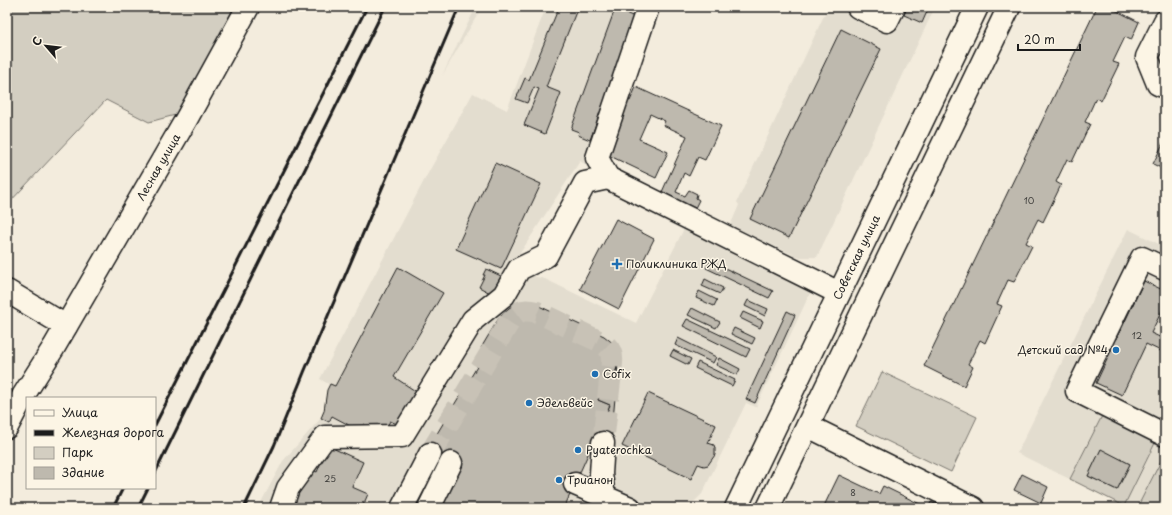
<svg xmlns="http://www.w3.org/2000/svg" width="1172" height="515" viewBox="0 0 1172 515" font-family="'Playpen Sans',sans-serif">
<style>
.built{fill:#e3ddcf}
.green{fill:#d3cec1;stroke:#78756e;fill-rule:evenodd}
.building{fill:#beb9ae;stroke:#1c1c1c}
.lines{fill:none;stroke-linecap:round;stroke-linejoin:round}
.minor-tunnel{stroke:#c8c2b6;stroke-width:22;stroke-dasharray:22 11;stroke-linecap:butt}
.minor-casing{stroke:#1c1c1c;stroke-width:25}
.major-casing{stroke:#1c1c1c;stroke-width:25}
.minor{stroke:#fcf5e5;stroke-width:22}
.major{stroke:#fcf5e5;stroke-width:22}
.rail{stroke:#1c1c1c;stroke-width:3}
.poi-dot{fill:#1f6fb2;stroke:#fcf5e5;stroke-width:1.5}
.labels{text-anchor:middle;stroke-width:3;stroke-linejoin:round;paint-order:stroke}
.number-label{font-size:9px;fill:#444340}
.street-label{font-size:11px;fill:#1c1c1c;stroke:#fcf5e5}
.poi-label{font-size:11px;fill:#1c1c1c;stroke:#fcf5e5;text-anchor:start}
</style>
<rect width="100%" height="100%" fill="#f3ecdd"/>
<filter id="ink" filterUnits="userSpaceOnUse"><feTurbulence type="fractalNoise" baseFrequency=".025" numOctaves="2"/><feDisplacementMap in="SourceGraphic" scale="8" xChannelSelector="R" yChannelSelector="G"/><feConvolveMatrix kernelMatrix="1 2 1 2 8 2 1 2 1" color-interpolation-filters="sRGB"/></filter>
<g filter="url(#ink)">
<g class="built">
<path d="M476,7H482L442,76Z"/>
<path d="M546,7H658L657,21L632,84L636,87L612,134L617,136L608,155L594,170L580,161L513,264L525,274L545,279L636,323L687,223L813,287L756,407L746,403L702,494L688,508H258L283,461L321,418L324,411L327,390L330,385L320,379L427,175L473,93L507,110Z"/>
<path d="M828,7H935L817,257H798L730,226L739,205L737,202Z"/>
<path d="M1128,229L1165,247V508H1128L1017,453Z"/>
</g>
<g class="green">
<path d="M7,7H234L179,114L149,122L106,100L7,205Z"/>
<path d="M882,372L977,417L951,472L856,426Z"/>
<path d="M1103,414L1156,441L1124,506L1070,479ZM1101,450L1130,464L1117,490L1088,476Z"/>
<path d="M1165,453V506L1164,508H1137Z"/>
</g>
<g class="building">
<path d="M559,7H578L546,87L561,93L545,134L524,125L539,89L534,87L527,103L516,99L525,78L529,80Z"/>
<path d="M907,7H929L922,23L904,15Z"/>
<path d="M1097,7H1109L1139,22L1131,40L1125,37L1113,62L1119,64L1101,101L1096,98L1085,122L1090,124L1072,162L1067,159L1056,182L1061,185L1043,222L1038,219L1026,243L1032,246L1014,282L1008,280L997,304L1002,306L985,343L980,340L968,364L973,367L964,386L924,366Z"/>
<path d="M615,9L635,17L590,140L578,135L579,132L571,129Z"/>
<path d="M841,29L881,49L789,238L750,219Z"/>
<path d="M636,87L721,126L705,160L698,157L689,176L684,173L676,192L685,196L689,190L697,194L696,198L699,200L695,208L662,192L687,136L663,125L665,121L650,114L639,139L668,152L656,178L608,155L617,136L612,134L628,100L630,101Z"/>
<path d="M1165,139V170L1153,164Z"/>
<path d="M495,163L541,184L501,269L456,249Z"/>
<path d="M616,219L654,239L619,309L580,289Z"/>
<path d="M710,261L773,291L769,298L706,268Z"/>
<path d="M398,267L443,293L394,377L423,396L406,428L390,421L384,432L364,424L362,432L332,416L329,422L321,418L324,411L327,390L330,384L335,386Z"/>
<path d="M486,269L501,276L492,294L479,287L485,275H483Z"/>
<path d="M705,279L723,288L720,294L702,286Z"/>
<path d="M1144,281L1165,291V304L1151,333L1164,339L1165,338V353L1146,344L1122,395L1096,383Z"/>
<path d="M699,291L717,300L714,306L696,298Z"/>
<path d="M748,300L768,309L765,316L745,306Z"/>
<path d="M523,303H531L539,306L604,336L614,344L619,357L616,371L612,379L607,381L598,400L610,405L564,508H435L455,465L426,452L487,350L481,348L497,321L503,313L509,308L515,304Z"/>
<path d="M692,308L720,322L716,328L688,315Z"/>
<path d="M787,311L795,315L755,403L746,399Z"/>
<path d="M743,312L763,321L760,328L740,318Z"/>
<path d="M687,319L750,349L746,357L683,326Z"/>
<path d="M734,328L755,338L752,344L731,334Z"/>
<path d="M678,338L716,357L713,363L675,345Z"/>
<path d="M673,350L691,359L688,365L670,356Z"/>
<path d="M719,358L740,369L737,375L716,365Z"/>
<path d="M698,362L735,380L732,386L695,368Z"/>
<path d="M618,364L611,443L594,442L610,405L598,400L607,381L612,379L616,371Z"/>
<path d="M648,393L716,425L708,443L714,445L715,448V455L710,462L708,465L704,466L698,464L691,479L622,446Z"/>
<path d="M328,446L363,462L352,487L368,494L362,508H300L301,507L293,503L309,468L317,472Z"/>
<path d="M1101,449L1130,464L1117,490L1088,476Z"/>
<path d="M1022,474L1048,487L1041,503L1014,490Z"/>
<path d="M839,475L879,494L883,486L928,508H823Z"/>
<path d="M931,502L941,507L940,508H928Z"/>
</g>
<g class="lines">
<path class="minor-tunnel" d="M430,454L509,322C518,310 523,309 537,312L601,342C609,347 613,352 612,363L603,443"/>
<defs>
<g id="minor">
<path d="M858,7L887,21L894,7"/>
<path d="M1165,21L1147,57L1158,84L1165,87"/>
<path d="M608,178L597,158L648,7"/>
<path d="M1165,269L1142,258L1077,391L1165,435"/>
<path d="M7,291L66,326"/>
<path d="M808,426L973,508"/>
<path id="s1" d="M7,427L23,396L54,347L187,118L248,7"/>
<path d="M603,443L601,474L604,497"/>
<path d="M575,484L630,508"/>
<path d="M281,508L288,488L325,437L402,436L473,320L504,295L519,269L546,256L585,183L608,178L839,293"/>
<path d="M402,508L430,454"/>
<path d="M429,508L451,463"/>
</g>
<g id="major">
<path id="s2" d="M736,508L977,7"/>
<path d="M768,508L1009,7"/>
</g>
</defs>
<use href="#minor" class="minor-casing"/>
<use href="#major" class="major-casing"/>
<use href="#minor" class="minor"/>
<use href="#major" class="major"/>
<g class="rail">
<path d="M155,425L367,7"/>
<path d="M155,473L385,7"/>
<path d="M113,508L123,488"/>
<path d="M138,508L148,488"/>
<path d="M244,508L274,446L305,370L459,7"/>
</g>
</g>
</g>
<g class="poi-dot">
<path d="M615 258h4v4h4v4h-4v4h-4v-4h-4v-4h4z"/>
<circle cx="1116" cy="350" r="4"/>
<circle cx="595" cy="374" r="4"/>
<circle cx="529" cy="403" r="4"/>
<circle cx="578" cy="450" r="4"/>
<circle cx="559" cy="480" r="4"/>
</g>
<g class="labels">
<g class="number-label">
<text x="1029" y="204">10</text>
<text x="1137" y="339">12</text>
<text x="330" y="482">25</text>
<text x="853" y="496">8</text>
</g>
<g class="street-label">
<text dy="4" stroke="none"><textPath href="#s1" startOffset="301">Лесная улица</textPath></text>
<text dy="4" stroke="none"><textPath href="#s2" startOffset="278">Советская улица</textPath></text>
</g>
<g class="poi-label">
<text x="626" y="268">Поликлиника РЖД</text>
<text x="1108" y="354" text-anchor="end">Детский сад №4</text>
<text x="603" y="378">Cofix</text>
<text x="537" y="407">Эдельвейс</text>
<text x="586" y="454">Pyaterochka</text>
<text x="567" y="484">Трианон</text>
</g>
</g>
<rect width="1172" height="515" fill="none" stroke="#fcf5e5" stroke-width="24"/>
<rect x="12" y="12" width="1148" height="491" fill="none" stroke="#1c1c1c" stroke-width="1.5" filter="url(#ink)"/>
<rect x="26" y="397" width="130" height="92" fill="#fcf5e5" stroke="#a29e95"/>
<rect x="34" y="410" width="20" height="6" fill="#fcf5e5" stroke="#a29e95"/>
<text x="62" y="417" font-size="12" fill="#1c1c1c">Улица</text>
<rect x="34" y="430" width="20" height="6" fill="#1c1c1c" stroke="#a29e95"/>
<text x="62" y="437" font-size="12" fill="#1c1c1c">Железная дорога</text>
<rect x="34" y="447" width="20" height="12" fill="#d3cec1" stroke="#a29e95"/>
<text x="62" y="457" font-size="12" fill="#1c1c1c">Парк</text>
<rect x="34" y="467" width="20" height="12" fill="#beb9ae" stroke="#a29e95"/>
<text x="62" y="477" font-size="12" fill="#1c1c1c">Здание</text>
<g transform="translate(46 46) rotate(298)" stroke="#fcf5e5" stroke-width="3" paint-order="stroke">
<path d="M0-3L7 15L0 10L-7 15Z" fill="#1c1c1c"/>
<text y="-6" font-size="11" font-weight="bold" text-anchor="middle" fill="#1c1c1c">С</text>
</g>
<path d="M1018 44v6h62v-6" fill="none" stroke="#1c1c1c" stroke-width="2"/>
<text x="1024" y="44" font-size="12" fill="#1c1c1c" stroke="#fcf5e5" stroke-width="3" paint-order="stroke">20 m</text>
</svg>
